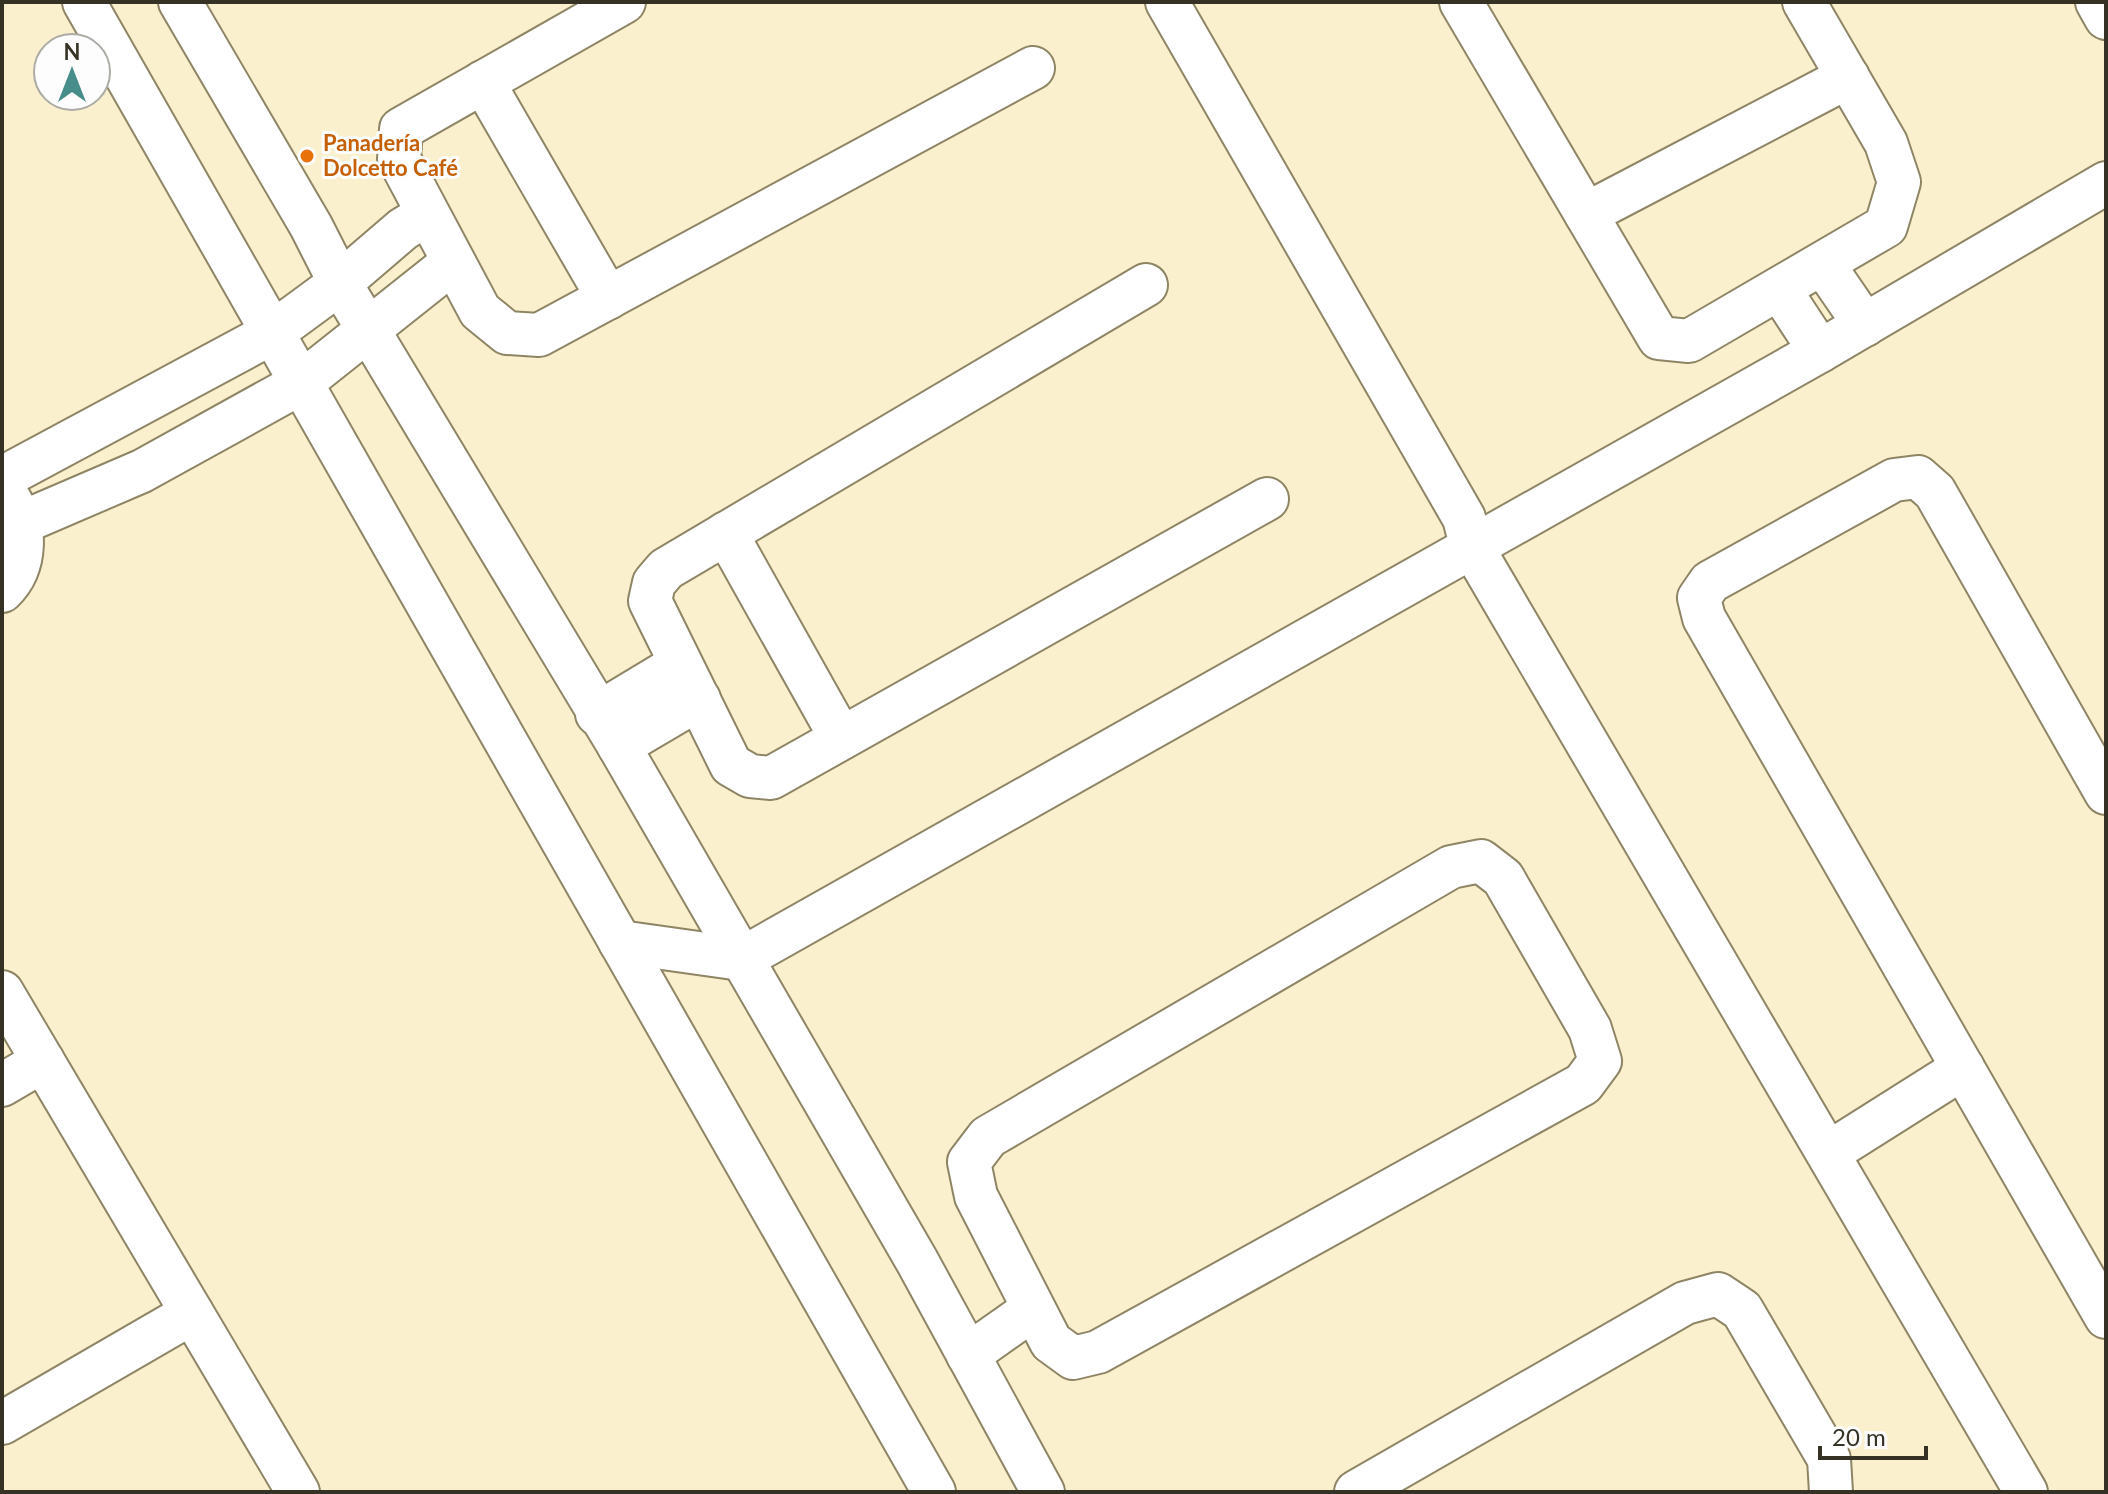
<svg xmlns="http://www.w3.org/2000/svg" width="2108" height="1494" viewBox="0 0 2108 1494" font-family="Lato,sans-serif">
<style>
.lines{fill:none;stroke-linecap:round;stroke-linejoin:round}
.minor-casing{stroke:#8e8565;stroke-width:46}
.minor{stroke:#fff;stroke-width:42}
.food-dot{fill:#e8710a;stroke:#fdfdfd;stroke-width:3}
.labels{text-anchor:middle;stroke-width:6;stroke-linejoin:round;paint-order:stroke}
.food-label{font-size:22px;font-weight:bold;fill:#c56008;stroke:#fdfdfd;text-anchor:start}
</style>
<rect width="100%" height="100%" fill="#fbf0ce"/>
<g class="lines">
<defs>
<g id="minor">
<path d="M84,2L934,1492"/>
<path d="M180,2L311,226L340,283L619,746L917,1261L1043,1492"/>
<path d="M624,2L401,129L399,159L480,311L507,333L539,335L1033,68"/>
<path d="M1167,2L1464,518L1471,545L2026,1492"/>
<path d="M1461,2L1659,338L1689,341L1886,226L1899,182L1886,143L1804,2"/>
<path d="M2097,2L2106,18"/>
<path d="M483,82L608,298"/>
<path d="M1586,214L1848,77"/>
<path d="M1823,264L1865,325"/>
<path d="M1146,285L666,569L654,583L650,601L731,765L750,776L771,778L1267,499"/>
<path d="M1780,290L1820,351"/>
<path d="M2,478L272,333L340,283L403,229L426,215"/>
<path d="M21,523L142,471L301,383L452,263"/>
<path d="M726,533L841,738"/>
<path d="M2,591C28,566 27,525 8,497"/>
<path d="M597,714L680,664"/>
<path d="M619,746L699,699"/>
<path d="M2106,793L1935,492L1918,477L1894,480L1710,582L1699,598L1704,618L2106,1317"/>
<path d="M1481,861L1503,878L1590,1029L1600,1061L1583,1084L1098,1352L1073,1358L1051,1342L976,1196L969,1162L988,1137L1451,867Z"/>
<path d="M620,942L741,959L1820,351L2106,183"/>
<path d="M2,992L298,1492"/>
<path d="M2,1085L43,1061"/>
<path d="M1830,1152L1963,1068"/>
<path d="M968,1355L1033,1309"/>
<path d="M2,1423L192,1313"/>
<path d="M1356,1492L1685,1303L1718,1294L1742,1310L1829,1459L1831,1492"/>
</g>
</defs>
<use href="#minor" class="minor-casing"/>
<use href="#minor" class="minor"/>
</g>
<circle class="food-dot" cx="307" cy="156" r="8"/>
<g class="labels">
<g class="food-label">
<text x="323" y="151">Panadería<tspan x="323" dy="25">Dolcetto Café</tspan></text>
</g>
</g>
<rect width="2108" height="1494" fill="none" stroke="#353124" stroke-width="8"/>
<g transform="translate(72 72)"><circle r="38" fill="#fdfdfd" stroke="#adaba6" stroke-width="2"/>
<path d="M0-6L14 30L0 20L-14 30Z" fill="#478e8a"/>
<text y="-12" font-size="22" font-weight="bold" text-anchor="middle" fill="#353124">N</text>
</g>
<path d="M1820 1446v12h106v-12" fill="none" stroke="#353124" stroke-width="4"/>
<text x="1832" y="1446" font-size="24" fill="#353124" stroke="#fdfdfd" stroke-width="6" paint-order="stroke">20 m</text>
</svg>
